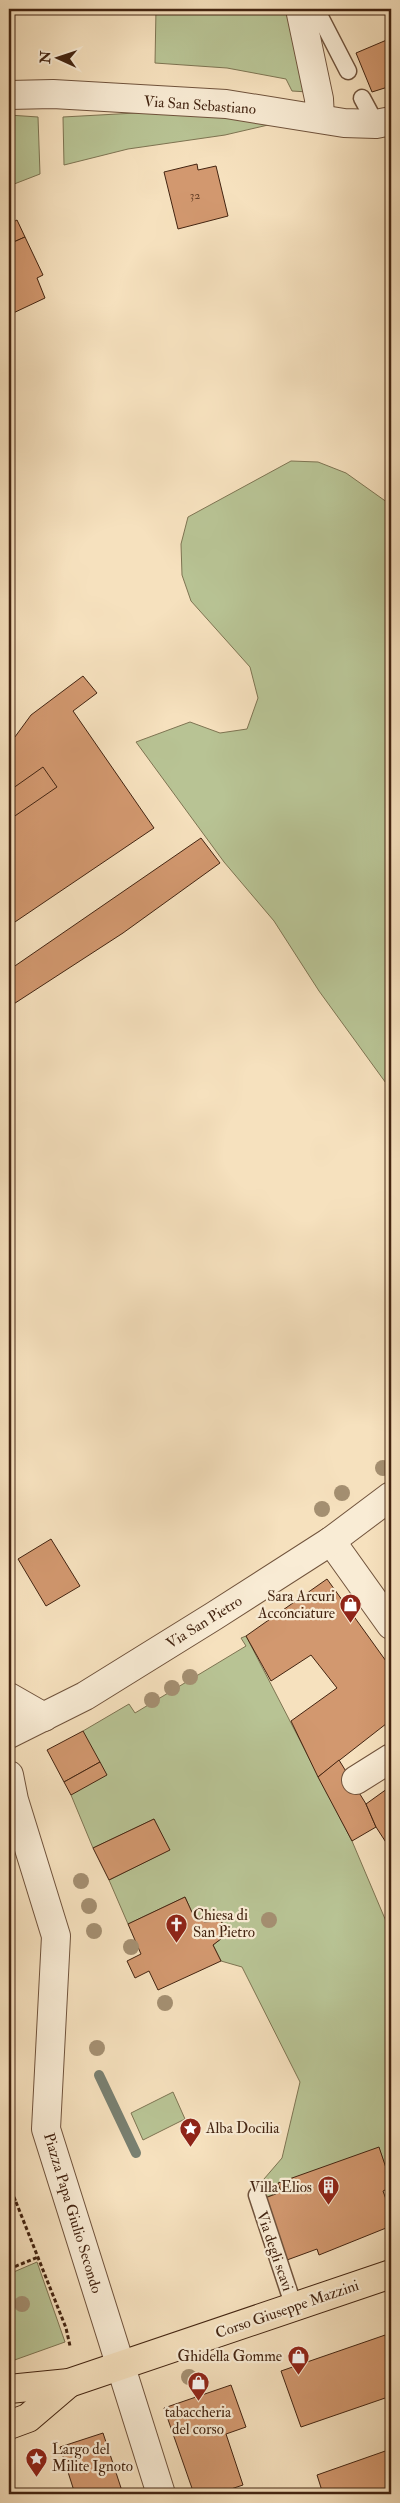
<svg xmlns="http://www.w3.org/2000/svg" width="400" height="2503" viewBox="0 0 400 2503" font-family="'IM FELL Double Pica',serif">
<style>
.green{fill:#b8c394;stroke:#7e7452}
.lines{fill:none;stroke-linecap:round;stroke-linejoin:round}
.stream{stroke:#798071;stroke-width:10}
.building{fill:#d2986f;stroke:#432411}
.lane-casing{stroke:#70533c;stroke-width:19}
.street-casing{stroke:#70533c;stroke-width:30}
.primary-casing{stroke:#432411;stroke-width:30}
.path{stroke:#432411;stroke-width:3;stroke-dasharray:4 2.5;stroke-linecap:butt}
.lane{stroke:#f9ecd5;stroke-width:16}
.street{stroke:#f9ecd5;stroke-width:28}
.primary{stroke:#f6e1be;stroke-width:28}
.tree{fill:#a48f71}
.labels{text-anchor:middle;stroke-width:4.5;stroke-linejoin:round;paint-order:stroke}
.number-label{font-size:12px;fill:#674128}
.street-label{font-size:15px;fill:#432411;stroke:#f9ecd5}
.poi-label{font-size:15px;fill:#432411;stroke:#f9ecd5;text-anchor:end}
</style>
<rect width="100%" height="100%" fill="#f6e1be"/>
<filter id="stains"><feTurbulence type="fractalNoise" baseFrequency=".004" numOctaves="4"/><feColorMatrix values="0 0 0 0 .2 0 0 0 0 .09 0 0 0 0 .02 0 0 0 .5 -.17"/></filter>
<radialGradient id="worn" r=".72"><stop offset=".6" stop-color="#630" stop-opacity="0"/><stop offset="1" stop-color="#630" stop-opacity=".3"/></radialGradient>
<g class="green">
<path d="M156,9H288L308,92L292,91L286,79L227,68L155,63Z"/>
<path d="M154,112L281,122L225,135L128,149L64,165L63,117Z"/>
<path d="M9,115L38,117L40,174L9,186Z"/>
<path d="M291,461L318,462L346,473L391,505V1090L319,991L274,921L224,862L136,742L190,722L220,733L247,729L258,698L250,667L191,601L182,575L181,544L188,517Z"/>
<path d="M246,1636L352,1841L391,1933V2183L379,2148L265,2198L258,2186L282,2158L300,2082L242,1967L221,1961L213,1945L226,1935L227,1927L220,1921L204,1922L201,1916L195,1919L185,1897L128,1924L109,1880L169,1850L154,1819L93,1848L71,1795L83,1731L129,1704L135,1713L246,1646L241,1638Z"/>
<path d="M173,2092L185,2119L143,2140L131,2113Z"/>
<path d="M37,2262L65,2342L9,2362V2274Z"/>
</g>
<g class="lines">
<path class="stream" d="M99,2075L136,2153"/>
</g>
<g class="building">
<path d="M389,39H391V86L372,92L356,53Z"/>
<path d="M197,164L198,170L216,166L228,216L178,229L164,172Z"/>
<path d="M17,220L25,237L9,244V224Z"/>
<path d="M25,237L43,275L37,278L45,298L9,315V244Z"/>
<path d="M83,676L97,693L73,711L154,828L9,926V745L31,715Z"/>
<path d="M43,767L57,787L9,820V791Z"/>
<path d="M201,838L220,863L123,933L9,1007V970Z"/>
<path d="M51,1539L80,1586L46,1606L18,1559Z"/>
<path d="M327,1579L391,1668V1720L318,1777L291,1721L337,1688L311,1655L271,1681L246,1636Z"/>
<path d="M83,1731L100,1762L64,1782L47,1750Z"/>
<path d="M339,1760L366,1804L376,1827L352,1841L318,1777Z"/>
<path d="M100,1762L107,1775L71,1795L64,1782Z"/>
<path d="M391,1786V1846L389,1847L376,1827L366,1804Z"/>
<path d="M154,1819L170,1850L109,1880L93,1848Z"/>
<path d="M185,1897L195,1919L201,1916L204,1922L220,1921L227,1927L226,1935L213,1945L221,1961L158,1990L149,1971L135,1978L127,1961L141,1954L128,1924Z"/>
<path d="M379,2147L391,2183V2187L383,2191L391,2213V2226L319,2255L317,2249L287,2260L265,2198L281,2192L278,2183Z"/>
<path d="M391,2333V2396L301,2427L281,2371Z"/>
<path d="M231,2385L246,2427L226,2434L243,2485L216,2494H194L164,2408Z"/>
<path d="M103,2433L123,2494H75L60,2447Z"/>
<path d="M391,2449V2494H323L317,2475Z"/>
</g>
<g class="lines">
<defs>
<g id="lane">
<path d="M316,9L348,71"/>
<path d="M362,98L376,124"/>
<path d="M257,2195L294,2307"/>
</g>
<g id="street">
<path d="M300,9L319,99L320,118"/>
<path d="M9,95L53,94L226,104L344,123L376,124L391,121"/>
<path d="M331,1541L391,1625"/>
<path d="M9,1697L44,1717"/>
<path d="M9,1734L85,1696L214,1616L331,1541L391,1496"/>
<path d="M9,1775L14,1800L56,1936L46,2129L161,2494"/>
<path d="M356,1780L391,1758"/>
</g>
<g id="primary">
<path d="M9,2389L69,2383L391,2274"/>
<path d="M9,2425L28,2418L69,2383"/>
</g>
</defs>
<use href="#lane" class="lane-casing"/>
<use href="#street" class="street-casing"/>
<use href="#primary" class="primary-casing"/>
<g class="path">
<path d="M9,2185L16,2202L9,2205"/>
<path d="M16,2202L66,2328L70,2346"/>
<path d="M9,2269L38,2257"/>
</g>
<use href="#lane" class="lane"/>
<use href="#street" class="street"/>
<use href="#primary" class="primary"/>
</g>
<g class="tree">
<circle cx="383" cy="1468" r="8"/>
<circle cx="342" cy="1493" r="8"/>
<circle cx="322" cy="1509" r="8"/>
<circle cx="190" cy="1677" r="8"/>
<circle cx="172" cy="1688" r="8"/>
<circle cx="152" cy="1700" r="8"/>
<circle cx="81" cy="1881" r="8"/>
<circle cx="89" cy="1906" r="8"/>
<circle cx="269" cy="1920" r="8"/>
<circle cx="94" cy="1931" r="8"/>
<circle cx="131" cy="1947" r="8"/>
<circle cx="165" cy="2003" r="8"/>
<circle cx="97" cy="2048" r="8"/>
<circle cx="22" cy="2304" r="8"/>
<circle cx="189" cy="2377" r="8"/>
</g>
<defs>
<symbol id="shop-pin" viewBox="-11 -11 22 30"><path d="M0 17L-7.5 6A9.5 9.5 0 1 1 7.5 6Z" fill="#8f2418" stroke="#f9ecd5"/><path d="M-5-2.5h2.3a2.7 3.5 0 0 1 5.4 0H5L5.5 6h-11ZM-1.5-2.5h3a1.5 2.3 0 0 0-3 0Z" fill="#fff"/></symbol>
<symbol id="church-pin" viewBox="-11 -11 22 30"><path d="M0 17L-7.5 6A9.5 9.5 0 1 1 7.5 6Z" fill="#8f2418" stroke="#f9ecd5"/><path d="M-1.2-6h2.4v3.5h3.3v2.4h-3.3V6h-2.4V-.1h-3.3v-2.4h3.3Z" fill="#fff"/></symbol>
<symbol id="sight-pin" viewBox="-11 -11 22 30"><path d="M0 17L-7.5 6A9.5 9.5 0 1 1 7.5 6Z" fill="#8f2418" stroke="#f9ecd5"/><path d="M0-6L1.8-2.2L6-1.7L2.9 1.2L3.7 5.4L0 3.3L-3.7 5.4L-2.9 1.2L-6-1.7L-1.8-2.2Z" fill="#fff"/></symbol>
<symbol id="building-pin" viewBox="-11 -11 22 30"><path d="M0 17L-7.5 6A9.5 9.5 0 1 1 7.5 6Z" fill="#8f2418" stroke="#f9ecd5"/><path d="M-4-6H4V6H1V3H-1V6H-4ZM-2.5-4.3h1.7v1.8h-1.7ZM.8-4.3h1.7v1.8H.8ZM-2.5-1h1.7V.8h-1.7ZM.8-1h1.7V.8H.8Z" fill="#fff"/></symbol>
</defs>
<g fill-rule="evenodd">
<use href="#shop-pin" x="338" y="1592" width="25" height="34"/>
<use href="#church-pin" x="164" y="1912" width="25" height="34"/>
<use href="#sight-pin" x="178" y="2116" width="25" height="34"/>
<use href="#building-pin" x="316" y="2174" width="25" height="34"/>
<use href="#shop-pin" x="286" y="2344" width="25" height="34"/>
<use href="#shop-pin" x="186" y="2370" width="25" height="34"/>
<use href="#sight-pin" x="24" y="2446" width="25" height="34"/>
</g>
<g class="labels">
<g class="number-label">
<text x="195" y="199">32</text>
</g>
<g class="street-label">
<text transform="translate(200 105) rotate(4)" y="5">Via San Sebastiano</text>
<text transform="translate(204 1622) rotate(-32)" y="5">Via San Pietro</text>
<text transform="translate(73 2213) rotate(73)" y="5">Piazza Papa Giulio Secondo</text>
<text transform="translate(275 2251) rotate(71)" y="5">Via degli scavi</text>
<text transform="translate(287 2309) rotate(-19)" y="5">Corso Giuseppe Mazzini</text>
</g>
<g class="poi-label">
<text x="335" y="1601">Sara Arcuri<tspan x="335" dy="17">Acconciature</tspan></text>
<text x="193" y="1920" text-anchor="start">Chiesa di<tspan x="193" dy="17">San Pietro</tspan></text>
<text x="206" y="2133" text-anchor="start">Alba Docilia</text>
<text x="312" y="2192">Villa Elios</text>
<text x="282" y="2361">Ghidella Gomme</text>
<text x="198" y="2417" text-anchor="middle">tabaccheria<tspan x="198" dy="17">del corso</tspan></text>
<text x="52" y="2454" text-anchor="start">Largo del<tspan x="52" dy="17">Milite Ignoto</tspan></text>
</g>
</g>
<rect width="400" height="2503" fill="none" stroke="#f6e1be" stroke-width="30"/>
<rect x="10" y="10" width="380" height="2483" fill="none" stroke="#432411" stroke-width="2.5"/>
<rect x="15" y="15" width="370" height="2473" fill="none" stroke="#432411"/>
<g transform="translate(58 58) rotate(273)" stroke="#f9ecd5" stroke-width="4" paint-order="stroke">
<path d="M0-4L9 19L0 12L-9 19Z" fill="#432411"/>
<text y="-8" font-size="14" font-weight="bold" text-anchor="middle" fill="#432411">N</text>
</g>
<rect width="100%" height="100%" filter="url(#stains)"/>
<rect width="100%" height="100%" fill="url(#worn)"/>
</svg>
